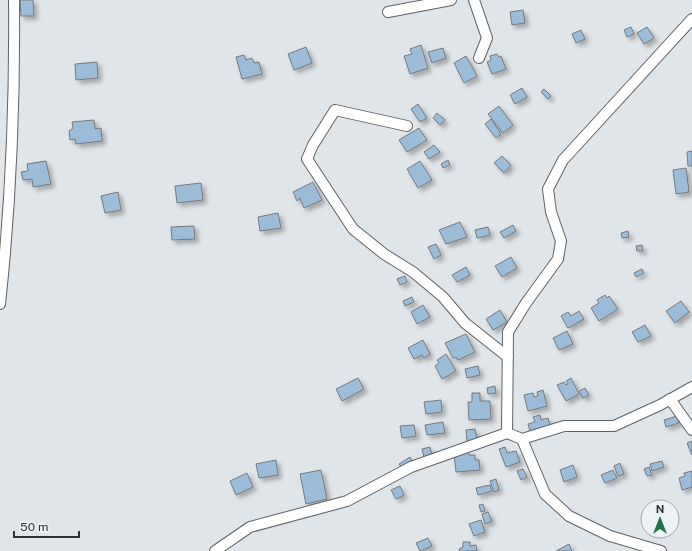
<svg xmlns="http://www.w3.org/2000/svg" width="692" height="551" viewBox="0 0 692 551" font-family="'Public Sans',sans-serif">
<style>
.building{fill:#9bbdda;stroke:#75797c;filter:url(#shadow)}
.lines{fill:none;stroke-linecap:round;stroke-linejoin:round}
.street-casing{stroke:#5d6165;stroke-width:12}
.street{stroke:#fff;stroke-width:10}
</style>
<defs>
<filter id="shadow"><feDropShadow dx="3.5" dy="3.5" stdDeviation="2" flood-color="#0004"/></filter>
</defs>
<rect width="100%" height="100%" fill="#e0e5e9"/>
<g class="building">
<path d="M20,0H33L34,16H21Z"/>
<path d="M523,10L525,23L512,25L510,12Z"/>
<path d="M631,27L634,34L627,37L624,30Z"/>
<path d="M647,27L654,38L644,44L637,33Z"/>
<path d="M581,30L585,39L576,43L572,34Z"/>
<path d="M421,45L428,68L410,74L404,56L412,54L410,49Z"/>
<path d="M306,47L312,63L294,70L288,54Z"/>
<path d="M443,48L446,58L432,63L428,52Z"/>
<path d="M497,54L499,57L501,56L506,69L492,74L487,62L491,60L490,56Z"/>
<path d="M244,55L246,60L252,58L254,63L259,62L262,74L242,79L236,57Z"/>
<path d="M466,56L477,76L464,83L454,63Z"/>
<path d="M97,62L98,78L76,80L75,64Z"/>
<path d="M522,88L527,97L515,104L510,95Z"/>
<path d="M544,89L551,96L548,99L541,92Z"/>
<path d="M418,104L427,118L420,122L411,109Z"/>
<path d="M499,106L513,125L503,133L488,114Z"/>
<path d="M437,113L445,120L440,125L433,118Z"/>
<path d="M491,119L501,134L496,138L485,124Z"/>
<path d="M94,120L95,129L101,128L102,141L76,144L75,139L70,140L69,131L73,128L72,122Z"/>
<path d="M419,128L427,140L407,152L399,140Z"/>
<path d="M434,145L440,152L429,159L424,152Z"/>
<path d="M692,151V166H688L687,152Z"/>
<path d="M502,156L511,165L504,173L494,163Z"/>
<path d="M448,160L450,165L443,168L441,164Z"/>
<path d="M46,161L51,184L33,187L32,179L23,180L21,172L28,171L27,164Z"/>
<path d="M420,161L432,180L418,188L407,169Z"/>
<path d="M686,168L689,192L676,194L673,170Z"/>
<path d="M313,182L322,200L304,208L300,198L297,201L293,192Z"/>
<path d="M201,183L203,200L177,203L175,186Z"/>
<path d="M118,192L121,210L105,213L101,196Z"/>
<path d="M278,213L281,228L260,231L258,217Z"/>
<path d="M460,222L467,237L446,244L439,230Z"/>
<path d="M513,225L516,231L504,238L500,232Z"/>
<path d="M194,226L195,239L172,240L171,227Z"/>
<path d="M488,227L490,235L477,238L475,230Z"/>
<path d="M628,231L629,237L622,238L621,233Z"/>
<path d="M436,244L441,255L434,259L428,247Z"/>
<path d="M642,245L643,251H637L636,246Z"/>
<path d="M511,257L517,268L502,277L495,266Z"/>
<path d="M466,267L470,275L457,282L452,275Z"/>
<path d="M642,269L644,273L636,277L634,273Z"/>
<path d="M405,276L407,282L400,285L397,279Z"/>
<path d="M605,295L607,298L609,296L618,309L599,321L591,308L599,303L597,300Z"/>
<path d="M412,297L414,302L405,306L403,301Z"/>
<path d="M681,301L689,312L675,323L666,311Z"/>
<path d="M423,305L430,317L417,324L411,312Z"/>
<path d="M500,310L507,322L493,330L486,319Z"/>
<path d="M579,311L584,319L568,328L561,316L568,312L571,316Z"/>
<path d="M645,325L651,336L638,342L632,332Z"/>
<path d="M567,331L573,344L559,350L553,338Z"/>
<path d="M466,334L475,352L458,360L456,357L453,358L445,343Z"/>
<path d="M423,340L430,354L424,358L422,355L414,359L408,348Z"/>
<path d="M446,354L456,371L442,379L435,366L439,363L437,360Z"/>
<path d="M478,366L480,375L467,378L465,369Z"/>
<path d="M358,378L364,389L342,401L336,389Z"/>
<path d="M571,378L579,394L566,401L557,385L564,382L566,385L568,384L566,381Z"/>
<path d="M495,386L496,393L488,394L487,388Z"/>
<path d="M585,388L589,395L583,398L579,391Z"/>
<path d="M543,390L547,406L528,411L524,395L533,393L534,397L538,396L537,392Z"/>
<path d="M472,393H480V401H490L491,419L469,420L468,402H472Z"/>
<path d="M441,400L442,412L426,414L424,402Z"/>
<path d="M540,415L541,420L548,418L550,425L530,431L528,424L535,422L533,417Z"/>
<path d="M677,416L679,423L666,427L664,420Z"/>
<path d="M443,422L445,433L427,435L425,425Z"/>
<path d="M414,425L416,436L402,438L400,426Z"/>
<path d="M475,429L477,440L467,442L466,430Z"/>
<path d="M692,441V455L687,443Z"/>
<path d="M430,447L432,456L424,457L422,449Z"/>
<path d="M505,447L507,453L516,451L520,462L506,467L499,449Z"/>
<path d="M468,452L469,455H475V460H479L480,470L456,472L454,454Z"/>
<path d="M410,457L413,462L403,469L399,464Z"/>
<path d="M276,460L278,475L259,478L256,464Z"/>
<path d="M662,461L664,467L652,471L650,464Z"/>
<path d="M620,463L624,474L618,476L614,466Z"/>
<path d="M573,465L577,477L564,482L560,470Z"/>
<path d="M649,467L652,475L647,476L644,469Z"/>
<path d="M523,469L527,477L521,480L517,471Z"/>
<path d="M321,470L327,499L306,504L300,474Z"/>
<path d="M613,470L617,478L605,483L601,475Z"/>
<path d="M692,471V487L682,490L679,478L685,476L684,473Z"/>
<path d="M247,473L253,487L236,495L230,481Z"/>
<path d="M496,479L499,490L494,492L490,481Z"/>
<path d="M490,485L492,491L478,495L476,488Z"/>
<path d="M400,486L404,495L396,499L391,490Z"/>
<path d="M483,504L485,511L481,512L479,505Z"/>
<path d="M488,512L492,521L485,524L482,514Z"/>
<path d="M481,520L485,532L474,536L469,524Z"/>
<path d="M428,538L432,546L420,551L416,543Z"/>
<path d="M463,542H470V546L476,545L477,551H460L459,549L463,547Z"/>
<path d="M569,544L572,551H556Z"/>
</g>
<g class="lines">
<defs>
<g id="street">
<path d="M474,0L487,38L479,58"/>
<path d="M388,12L451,0"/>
<path d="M407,126L335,110L313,145L307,159L353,229L384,254L413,272L443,297L465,323L508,357"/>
<path d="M0,304C11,203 15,102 14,0"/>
<path d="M670,399L692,430"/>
<path d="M507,433L522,439L564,426H614L660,405L692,387"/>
<path d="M522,439L545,494L569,516L610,536L661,551"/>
<path d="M215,551L250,527L347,501L411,467L507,433L508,332L526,303L558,259L561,241L551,212L548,189L563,160L692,19"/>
</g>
</defs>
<use href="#street" class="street-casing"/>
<use href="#street" class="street"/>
</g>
<g transform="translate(660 519)"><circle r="19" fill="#edf2f6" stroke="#a1a5a8"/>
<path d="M0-3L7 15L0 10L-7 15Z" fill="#207446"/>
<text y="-6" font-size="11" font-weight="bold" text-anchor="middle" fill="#303233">N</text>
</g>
<path d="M14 531v6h65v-6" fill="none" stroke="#303233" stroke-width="2"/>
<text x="20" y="531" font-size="12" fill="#303233" stroke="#edf2f6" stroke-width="3" paint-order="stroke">50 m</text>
</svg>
